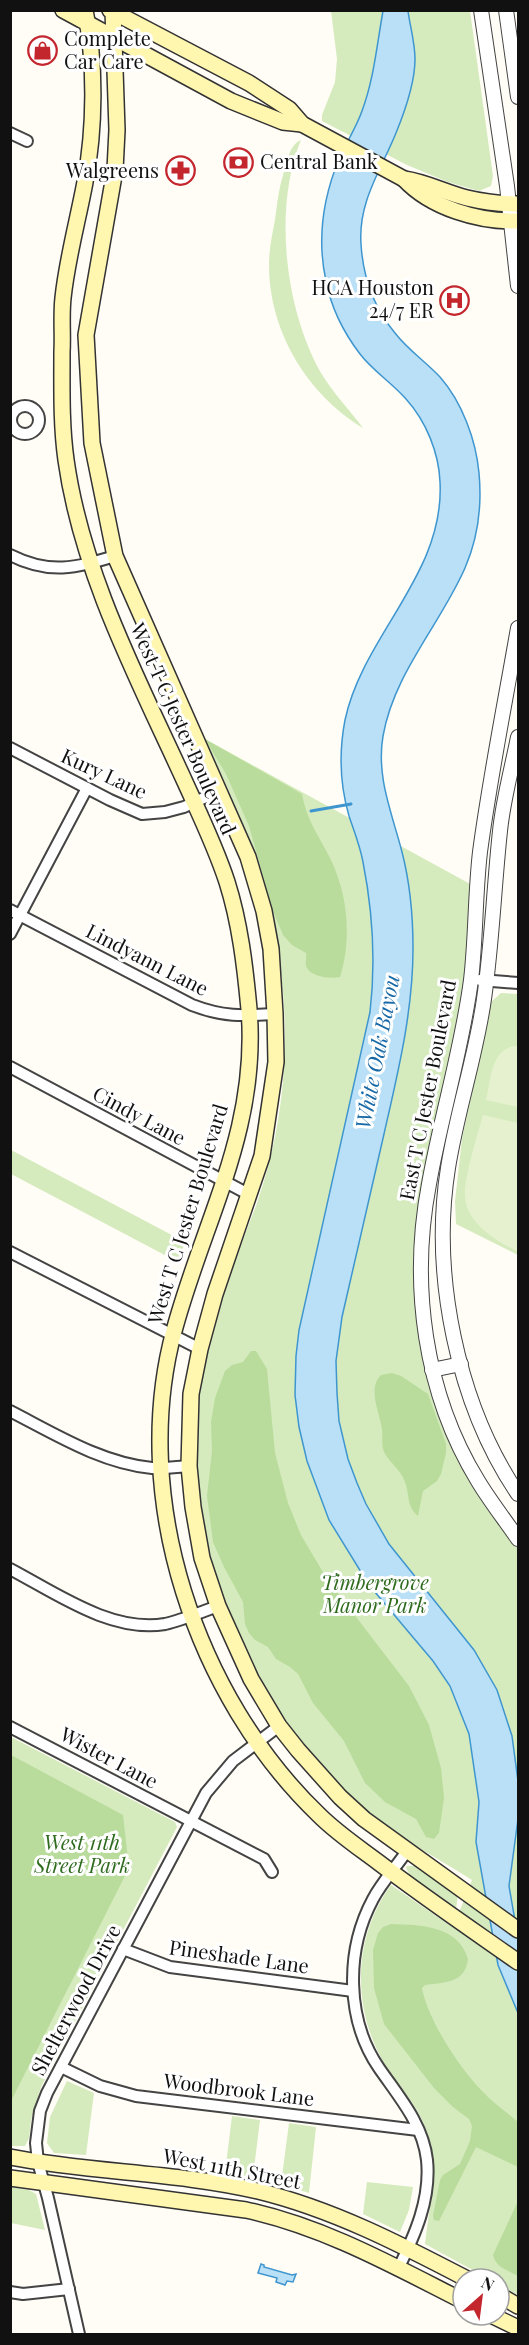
<svg xmlns="http://www.w3.org/2000/svg" width="529" height="2345" viewBox="0 0 529 2345" font-family="'Playfair Display',serif">
<style>
.green{fill:#d5ebbd}
.forest{fill:#b9dc9c}
.pitch{fill:#e6f2cf}
.water{fill:#b9e0f7;stroke:#3f96cf;stroke-width:1.5}
.lines{fill:none;stroke-linecap:round;stroke-linejoin:round}
.stream{stroke:#3f96cf;stroke-width:3}
.minor-casing{stroke:#444;stroke-width:14}
.tertiary-casing{stroke:#444;stroke-width:16}
.secondary-casing{stroke:#333;stroke-width:18}
.minor{stroke:#fff;stroke-width:10}
.tertiary{stroke:#fff;stroke-width:14}
.secondary{stroke:#fff6b0;stroke-width:15}
.labels{text-anchor:middle;stroke-width:6;stroke-linejoin:round;paint-order:stroke}
.poi-label{font-size:20px;fill:#111;stroke:#fff;text-anchor:start}
.street-label{font-size:20px;fill:#111;stroke:#fff}
.park-label{font-size:20px;font-style:italic;fill:#2f6b1f;stroke:#fff}
.water-label{font-size:21px;font-style:italic;fill:#1768a6;stroke:#fff}
</style>
<rect width="100%" height="100%" fill="#fffdf5"/>
<g class="green">
<path d="M331,11H470L493,176L491,186L479,191L448,182L407,165L322,121V115L335,82L337,59Z"/>
<path d="M301,140C273,208 285,309 321,373C333,393 349,409 363,428C307,394 269,331 269,265C269,249 272,235 275,220C277,206 278,193 282,179C286,167 288,145 301,140Z"/>
<path d="M205,739L472,885L463,1002L424,1176L421,1336L486,1503L518,1547V2295L499,2285V2279H489L425,2244C430,2203 439,2166 425,2127C416,2103 398,2086 385,2065C352,2009 352,1939 391,1885L451,1926L454,1925L472,1880C435,1856 387,1832 355,1803C230,1688 170,1508 208,1342C219,1294 240,1249 257,1203C272,1160 282,1111 284,1065C289,988 274,912 248,839C236,805 220,772 205,739Z"/>
<path d="M501,993L518,994V1255L456,1224L455,1201L462,1139L491,1002Z"/>
<path d="M11,1150L185,1242L178,1262L11,1174Z"/>
<path d="M11,1737L175,1822L177,1827L41,2087L31,2120L29,2138L25,2146H11Z"/>
<path d="M407,1866H418L458,1894L456,1909L412,1879L406,1868Z"/>
<path d="M67,2081L94,2093L86,2155L54,2153L47,2143L50,2117Z"/>
<path d="M232,2116L260,2120L253,2177L225,2173Z"/>
<path d="M289,2123L316,2127L309,2193L281,2184Z"/>
<path d="M367,2182L413,2187L409,2210L400,2232L363,2214Z"/>
<path d="M10,2187L29,2190L36,2194L45,2230L11,2223Z"/>
</g>
<g class="forest">
<path d="M205,739L302,794C306,819 319,836 330,858C348,894 352,939 340,977C331,979 312,977 307,968C304,963 307,959 306,953L292,945L283,935L273,911L249,826L226,774Z"/>
<path d="M251,1351H256L267,1369L275,1453L288,1503L301,1535L327,1579L409,1686L429,1725L441,1768L444,1798L439,1833L434,1839L426,1837L416,1819L385,1802L365,1783L344,1741L313,1703L298,1674L290,1667L276,1659L268,1647L255,1640L249,1633L245,1624L243,1602L224,1567L213,1542L207,1496L212,1451L211,1422L215,1398L225,1371L232,1365L243,1362Z"/>
<path d="M392,1373L401,1376L428,1394L446,1444V1453L441,1474L437,1481L423,1491L418,1516C406,1506 410,1495 405,1482C401,1470 390,1463 384,1452C381,1444 383,1437 382,1429C380,1413 367,1388 381,1375Z"/>
<path d="M11,1755L123,1815L129,1868L11,2101Z"/>
<path d="M391,1924C420,1925 458,1925 468,1959C465,1984 444,1982 425,1985L422,1988C428,2021 462,2072 486,2095C496,2105 508,2113 518,2122V2167L476,2147L439,2221L434,2220L433,2216L440,2180L443,2175L460,2164L470,2141L472,2126L469,2119L453,2107L434,2088L384,2024L374,1988L373,1950L378,1933L383,1927Z"/>
<path d="M518,2201V2276C508,2270 496,2268 493,2255Z"/>
</g>
<g class="pitch">
<path d="M518,1046V1107L486,1100C491,1079 491,1046 518,1046Z"/>
<path d="M483,1115L518,1123V1252C497,1241 467,1224 465,1197C463,1181 478,1133 483,1115Z"/>
</g>
<g class="water">
<path d="M383,11H408C410,26 415,43 415,59C415,83 405,111 396,133C381,170 358,202 361,244C363,277 374,308 395,333C408,350 426,362 440,377C462,402 476,440 479,473C482,505 478,538 465,568C440,625 394,673 383,736C376,777 392,813 402,852C410,883 413,916 413,948C413,1012 398,1072 384,1134C370,1195 356,1256 342,1317L336,1361L337,1393L339,1421L348,1459L357,1483L366,1504L389,1544L474,1650L497,1690L512,1736L518,1781V1819L509,1886L518,1938V2013L498,1965L476,1842L479,1802L469,1734L450,1686L433,1661L369,1585L329,1520L307,1461L299,1427L295,1395L296,1356L299,1330L370,1012C376,961 373,913 363,862C360,846 354,831 349,816C340,785 339,751 345,720C363,635 445,574 440,482C439,453 426,421 406,399C392,383 373,371 360,354C344,333 331,307 326,281C317,240 323,198 339,159C346,143 356,128 362,111C374,79 377,44 383,11Z"/>
<path d="M261,2264L264,2265V2267L292,2275L296,2274L293,2282L287,2281L285,2285L276,2282L277,2278L258,2273Z"/>
</g>
<g class="lines">
<path class="stream" d="M311,811L351,804"/>
<defs>
<g id="minor">
<path d="M10,133L27,141"/>
<circle cx="25" cy="420" r="14"/>
<path d="M10,555C50,575 75,568 115,556"/>
<path d="M10,748L110,800L142,814L165,812L184,807L219,791"/>
<path d="M10,910L192,1005C223,1017 242,1016 275,1014"/>
<path d="M10,934L87,788"/>
<path d="M480,980L518,983"/>
<path d="M10,1067L250,1195"/>
<path d="M10,1252L200,1349"/>
<path d="M10,1411C55,1434 101,1463 152,1468C164,1469 177,1467 189,1466"/>
<path d="M10,1569C56,1593 111,1633 165,1624C183,1620 201,1612 218,1606"/>
<path d="M10,1727L264,1859L272,1872"/>
<path d="M123,1949L170,1967L353,1991"/>
<path d="M61,2067L100,2086L136,2096L418,2130"/>
<path d="M398,2269C415,2235 431,2199 427,2160C423,2124 399,2097 379,2068C346,2020 345,1951 373,1899C382,1882 396,1867 407,1851"/>
<path d="M10,2292L23,2294L69,2289"/>
<path d="M79,2334L48,2198L38,2162L36,2143L40,2111L47,2093L206,1793L233,1761L279,1726"/>
</g>
<g id="tertiary">
<path d="M481,10L507,186L518,286"/>
<path d="M506,10L518,97"/>
<path d="M518,628C505,703 490,777 480,852C475,895 476,938 471,980C462,1049 441,1116 429,1184C410,1284 424,1393 478,1481C490,1501 505,1520 518,1539"/>
<path d="M518,737C512,768 503,800 500,831C494,887 492,943 484,999C476,1056 457,1111 448,1168C431,1274 457,1404 518,1494"/>
<path d="M432,1370L461,1364"/>
</g>
<g id="secondary">
<path d="M63,10L231,101L283,122L302,124"/>
<path d="M85,10C96,63 95,129 85,182C78,220 67,259 63,298C61,316 63,335 62,352C62,388 61,424 66,460C82,574 138,679 185,782C200,815 216,848 227,882C240,923 245,966 249,1009C259,1130 204,1219 174,1331C129,1498 196,1697 319,1815C337,1833 358,1847 378,1862C424,1897 471,1929 518,1962"/>
<path d="M110,10L249,83L289,109L302,124L404,179C426,182 446,193 467,198C484,202 501,204 518,204"/>
<path d="M113,10L117,130L115,170L86,335L92,443L115,556L248,857L264,911L271,949L275,1014L276,1062L262,1156L215,1294L200,1349L191,1394L189,1466L193,1507L202,1558L218,1606L251,1679L279,1726L298,1750L340,1797L364,1819L518,1930"/>
<path d="M404,179C431,208 479,222 518,221"/>
<path d="M10,2157C92,2173 177,2172 258,2191C332,2209 400,2244 467,2279"/>
<path d="M10,2178L246,2210C324,2227 392,2265 463,2301"/>
<path d="M499,2295L518,2306"/>
<path d="M491,2315L518,2328"/>
</g>
</defs>
<use href="#minor" class="minor-casing"/>
<use href="#tertiary" class="tertiary-casing"/>
<use href="#secondary" class="secondary-casing"/>
<use href="#minor" class="minor"/>
<use href="#tertiary" class="tertiary"/>
<use href="#secondary" class="secondary"/>
</g>
<defs>
<symbol id="shop-ring" viewBox="-11 -11 22 22"><circle r="9.5" fill="#fff" stroke="#c4262e" stroke-width="1.5"/><path d="M-5-2.5h2.3a2.7 3.5 0 0 1 5.4 0H5L5.5 6h-11ZM-1.5-2.5h3a1.5 2.3 0 0 0-3 0Z" fill="#c4262e"/></symbol>
<symbol id="bank-ring" viewBox="-11 -11 22 22"><circle r="9.5" fill="#fff" stroke="#c4262e" stroke-width="1.5"/><path d="M-6-4H6V4H-6ZM0-2.3a2.3 2.3 0 1 0 0 4.6a2.3 2.3 0 1 0 0-4.6Z" fill="#c4262e"/></symbol>
<symbol id="pharmacy-ring" viewBox="-11 -11 22 22"><circle r="9.5" fill="#fff" stroke="#c4262e" stroke-width="1.5"/><path d="M-2-6h4v4h4v4h-4v4h-4v-4h-4v-4h4Z" fill="#c4262e"/></symbol>
<symbol id="hospital-ring" viewBox="-11 -11 22 22"><circle r="9.5" fill="#fff" stroke="#c4262e" stroke-width="1.5"/><path d="M-5-5h3v3.5h4V-5h3V5h-3V1.5h-4V5h-3Z" fill="#c4262e"/></symbol>
</defs>
<g fill-rule="evenodd">
<use href="#shop-ring" x="26" y="34" width="33" height="33"/>
<use href="#bank-ring" x="222" y="146" width="33" height="33"/>
<use href="#pharmacy-ring" x="164" y="154" width="33" height="33"/>
<use href="#hospital-ring" x="438" y="284" width="33" height="33"/>
</g>
<g class="labels">
<g class="poi-label">
<text x="64" y="46">Complete<tspan x="64" dy="23">Car Care</tspan></text>
<text x="260" y="169">Central Bank</text>
<text x="159" y="178" text-anchor="end">Walgreens</text>
<text x="434" y="295" text-anchor="end">HCA Houston<tspan x="434" dy="23">24/7 ER</tspan></text>
</g>
<g class="street-label">
<text transform="translate(183 729) rotate(66)" y="7">West T C Jester Boulevard</text>
<text transform="translate(104 774) rotate(25)" y="7">Kury Lane</text>
<text transform="translate(147 960) rotate(27)" y="7">Lindyann Lane</text>
<text transform="translate(428 1090) rotate(-79)" y="7">East T C Jester Boulevard</text>
<text transform="translate(139 1116) rotate(28)" y="7">Cindy Lane</text>
<text transform="translate(188 1214) rotate(-73)" y="7">West T C Jester Boulevard</text>
<text transform="translate(109 1758) rotate(28)" y="7">Wister Lane</text>
<text transform="translate(239 1957) rotate(8)" y="7">Pineshade Lane</text>
<text transform="translate(76 2000) rotate(-62)" y="7">Shelterwood Drive</text>
<text transform="translate(239 2090) rotate(7)" y="7">Woodbrook Lane</text>
<text transform="translate(232 2169) rotate(11)" y="7">West 11th Street</text>
</g>
<g class="park-label">
<text x="375" y="1590">Timbergrove<tspan x="375" dy="23">Manor Park</tspan></text>
<text x="82" y="1850">West 11th<tspan x="82" dy="23">Street Park</tspan></text>
</g>
<g class="water-label">
<text transform="translate(378 1052) rotate(-79)" y="7">White Oak Bayou</text>
</g>
</g>
<rect width="529" height="2345" fill="none" stroke="#111111" stroke-width="24"/>
<g transform="translate(481 2297) rotate(28)"><circle r="28" fill="#ffffff" stroke="#a0a0a0" stroke-width="1.5"/>
<path d="M0-4.5L10 22L0 15L-10 22Z" fill="#c4262e"/>
<text y="-9" font-size="16" font-weight="bold" text-anchor="middle" fill="#111111">N</text>
</g>
</svg>
